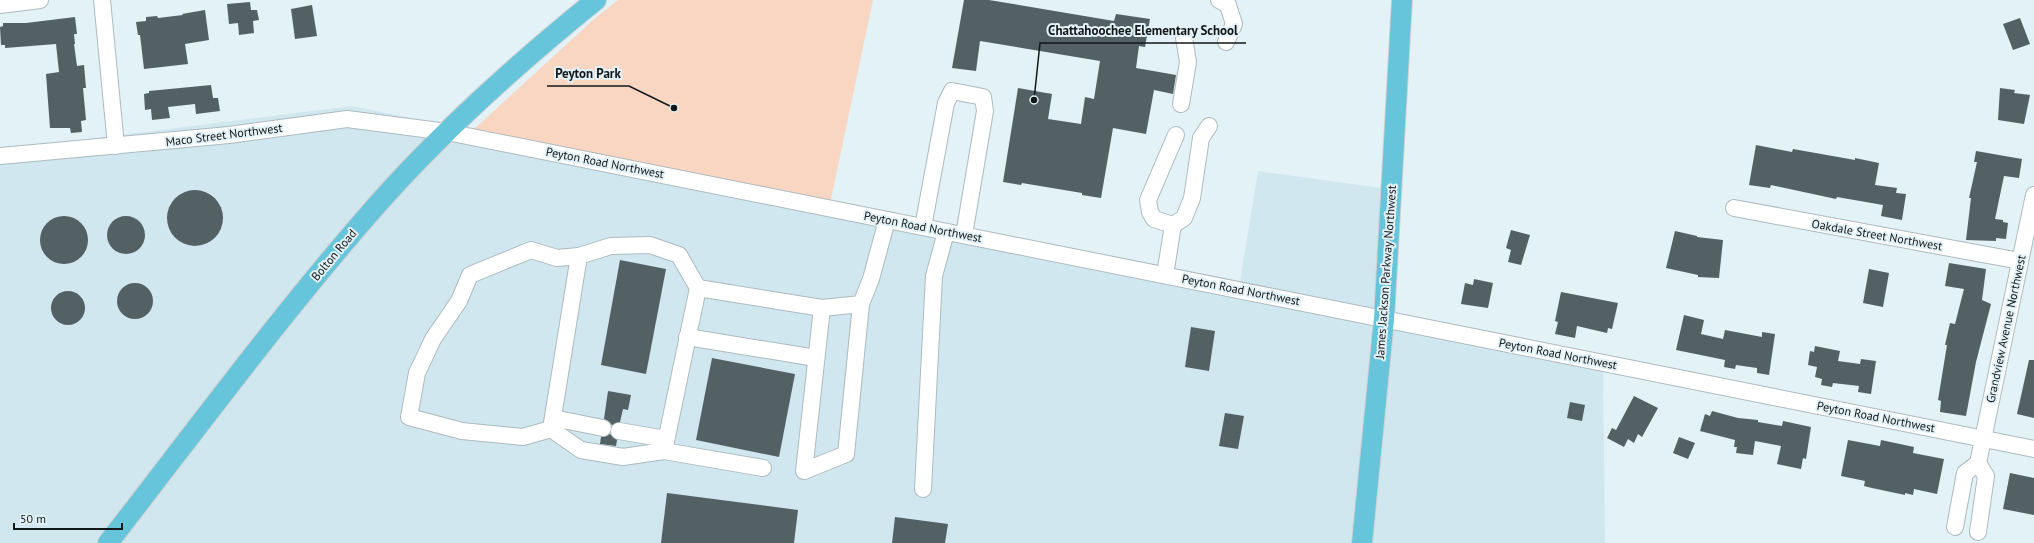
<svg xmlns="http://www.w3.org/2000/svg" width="2034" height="543" viewBox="0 0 2034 543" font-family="'PT Sans',sans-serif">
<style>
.built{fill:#d0e7ef}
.green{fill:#f9d6c2}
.building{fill:#536064}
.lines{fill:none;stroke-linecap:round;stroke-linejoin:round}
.minor-casing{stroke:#acbabf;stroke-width:18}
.major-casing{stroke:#d0d1d1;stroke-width:22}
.minor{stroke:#fff;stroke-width:16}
.major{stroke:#66c5da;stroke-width:20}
.labels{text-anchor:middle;stroke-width:4;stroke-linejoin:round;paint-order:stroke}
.street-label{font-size:12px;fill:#121719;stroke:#e3f2f7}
.leader{fill:none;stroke:#121719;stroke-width:1.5}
.callout-dot{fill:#121719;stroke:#e3f2f7;stroke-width:1.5}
.callout-label{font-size:13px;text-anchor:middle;font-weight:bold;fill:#121719;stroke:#e3f2f7;stroke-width:4;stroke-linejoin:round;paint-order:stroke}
</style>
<rect width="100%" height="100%" fill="#e3f2f7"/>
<path class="built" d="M352,106L1239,288L1258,171L1396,190L1395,321L1603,362L1605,543H0V150Z"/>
<path class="green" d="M618,0H873L830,204L473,130L593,20Z"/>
<g class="building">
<path d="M964,0H989L1114,21L1116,14L1150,19L1145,47L1139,46L1136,68L1176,75L1173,94L1154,90L1146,134L1113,128L1101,198L1082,195V193L1022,183L1021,185L1003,182L1018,88L1052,94L1048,119L1081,124L1085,97L1094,99L1100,61L980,41L976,71L952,68Z"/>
<path d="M250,2L251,10H257L259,20L253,21L254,33L239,35L238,23L229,24L227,4Z"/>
<path d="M312,5L317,36L295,39L291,9Z"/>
<path d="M205,10L209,40L185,44L188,64L144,69L140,35H138L136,22L146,21V17L157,16L158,18L183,15L182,14Z"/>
<path d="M75,17L77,34H74L75,44H74L77,66L84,65L86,88H83L86,120L81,121L82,132L71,133L70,128H50L46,74L59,72L56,44L5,48V45H1L0,27L3,26V23H26Z"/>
<path d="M2020,18L2030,44L2013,50L2003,24Z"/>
<path d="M211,85L213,98H218L220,111L196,114L195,104L168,107L170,118L152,120L151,109L145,110L144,94L149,93V91Z"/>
<path d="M2000,88L2015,90L2014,93L2030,95L2024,124L1998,120Z"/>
<path d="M1756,145L1792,152L1793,149L1855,160V158L1879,163L1875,185L1897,188L1896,193L1906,194L1902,220L1881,216L1883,205L1837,197L1836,199L1771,185L1770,188L1749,185Z"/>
<path d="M1976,151L2022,159L2019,178L2004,176L1995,219L2003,220V222L2008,223L2006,239L1996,238V241L1966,240L1971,198H1969L1977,162H1974Z"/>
<circle cx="195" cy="218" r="28"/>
<circle cx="126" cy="235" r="19"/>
<circle cx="64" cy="240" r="24"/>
<path d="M1511,230L1530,235L1521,265L1508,262L1511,250L1506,248Z"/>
<path d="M1675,231L1697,236V237L1723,240L1719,278L1698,277V275L1666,268Z"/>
<path d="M620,260L666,269L646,374L601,365Z"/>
<path d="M1949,263L1986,269L1982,300L1991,304L1976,362L1966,416L1940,412L1941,401L1938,400L1947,345H1945L1950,323L1955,324L1964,289L1945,286Z"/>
<path d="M1869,269L1889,273L1883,307L1863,303Z"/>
<path d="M1474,279L1493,283L1488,308L1461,304L1465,283L1473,285Z"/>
<circle cx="135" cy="301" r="18"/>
<circle cx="68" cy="308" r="17"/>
<path d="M1561,292L1618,303L1612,329L1608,328L1607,333L1577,326L1575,338L1555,334L1558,322L1555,321Z"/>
<path d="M1684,315L1704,320L1701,334L1723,339L1725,330L1762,337V332L1775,334L1769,375L1757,373V368L1736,365L1735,369L1724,367L1725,360L1676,350Z"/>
<path d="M1191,327L1215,331L1209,371L1185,367Z"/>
<path d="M1815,346L1840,351L1838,361L1860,364L1861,359L1876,361L1871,394L1858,392L1859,386L1833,383L1832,387L1821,385L1822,379L1815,377L1817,367L1808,365L1810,351L1814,352Z"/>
<path d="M712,358L795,374L779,457L696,440Z"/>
<path d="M2029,360H2034V418L2017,414Z"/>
<path d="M608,391L631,395L628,410L623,409L620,422L612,425L604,419Z"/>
<path d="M1634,396L1658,408L1642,437L1638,434L1634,443L1628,439L1624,447L1607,438L1612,428L1616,430Z"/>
<path d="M1570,402L1585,405L1582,421L1567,418Z"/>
<path d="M1712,411L1738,418L1758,420V422L1782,426L1783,421L1811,427L1806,459L1803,458L1801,469L1777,464L1781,446L1755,441L1753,455L1736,453L1737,447H1734L1735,440L1700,431L1705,414L1710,416Z"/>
<path d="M1225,413L1244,416L1238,449L1219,446Z"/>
<path d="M610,434L617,440L616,446L600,444L601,437Z"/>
<path d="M1679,437L1695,443L1688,459L1673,453Z"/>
<path d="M1848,440L1880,446L1881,440L1914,447L1913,453L1944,459L1937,494L1914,489L1913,495L1905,493V495L1872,488L1864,486L1865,481L1841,476Z"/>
<path d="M2010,473L2034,478V515L2003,509Z"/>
<path d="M667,493L798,510L794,543H661Z"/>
<path d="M895,517L948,524L945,543H892Z"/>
</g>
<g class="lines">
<defs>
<g id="minor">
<path d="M102,0L116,146"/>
<path d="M1219,0L1228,5L1234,24L1226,42"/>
<path d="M0,5L40,0"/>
<path d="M1181,104L1188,62L1184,38"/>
<path d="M1176,135L1148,200L1150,212L1154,219L1173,225L1184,218L1192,198L1201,138L1209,126"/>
<path d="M0,156L229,135L347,119L447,132L2034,449"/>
<path d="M1734,208L2020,261"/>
<path d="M923,227L946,103L952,91L983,97L985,111L964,235"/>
<path d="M1165,275L1173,225"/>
<path d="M698,288L679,255L650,245L611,246L579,256L551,429L581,450L623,457L664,451L763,468"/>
<path d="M822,308L804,471L846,454L861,304"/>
<path d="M687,337L816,358"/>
<path d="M553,418L603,428"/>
<path d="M551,429L523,437L462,431L409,417L417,373L433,339L459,301L470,275L531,250L557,258L579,256"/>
<path d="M619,431L666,439"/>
<path d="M664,451L698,288L822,308L861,304L871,279L887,220"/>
<path d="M1978,463L2034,195"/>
<path d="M1978,463L1986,476L1978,532"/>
<path d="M923,489L934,276L946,232"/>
<path d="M1955,527L1965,473L1978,463"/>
</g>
<g id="major">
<path d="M108,543C196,430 281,314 376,206C442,131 518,63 596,0"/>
<path d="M1362,543L1384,319L1402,0"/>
</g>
</defs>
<use href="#minor" class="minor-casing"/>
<use href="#major" class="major-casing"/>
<use href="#minor" class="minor"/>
<use href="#major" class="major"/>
</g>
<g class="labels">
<g class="street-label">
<text transform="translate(224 135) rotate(-7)" y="4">Maco Street Northwest</text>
<text transform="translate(605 163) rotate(11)" y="4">Peyton Road Northwest</text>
<text transform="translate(923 227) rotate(11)" y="4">Peyton Road Northwest</text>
<text transform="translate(1877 235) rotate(10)" y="4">Oakdale Street Northwest</text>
<text transform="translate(334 255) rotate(-50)" y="4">Bolton Road</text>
<text transform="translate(1386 272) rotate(-86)" y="4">James Jackson Parkway Northwest</text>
<text transform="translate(1241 290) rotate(11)" y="4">Peyton Road Northwest</text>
<text transform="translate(2006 329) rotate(-78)" y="4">Grandview Avenue Northwest</text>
<text transform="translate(1558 354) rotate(11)" y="4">Peyton Road Northwest</text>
<text transform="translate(1876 417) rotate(11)" y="4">Peyton Road Northwest</text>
</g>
</g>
<path class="leader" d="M1034 100L1040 43H1246M674 108L629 86H547"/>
<g class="callout-dot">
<circle cx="1034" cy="100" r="4"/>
<circle cx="674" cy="108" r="4"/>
</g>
<g class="callout-label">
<text x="1143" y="35">Chattahoochee Elementary School</text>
<text x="588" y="78">Peyton Park</text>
</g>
<path d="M14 523v6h108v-6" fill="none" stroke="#121719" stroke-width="2"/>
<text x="20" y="523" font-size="12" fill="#121719" stroke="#e3f2f7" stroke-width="3" paint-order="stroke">50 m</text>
</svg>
